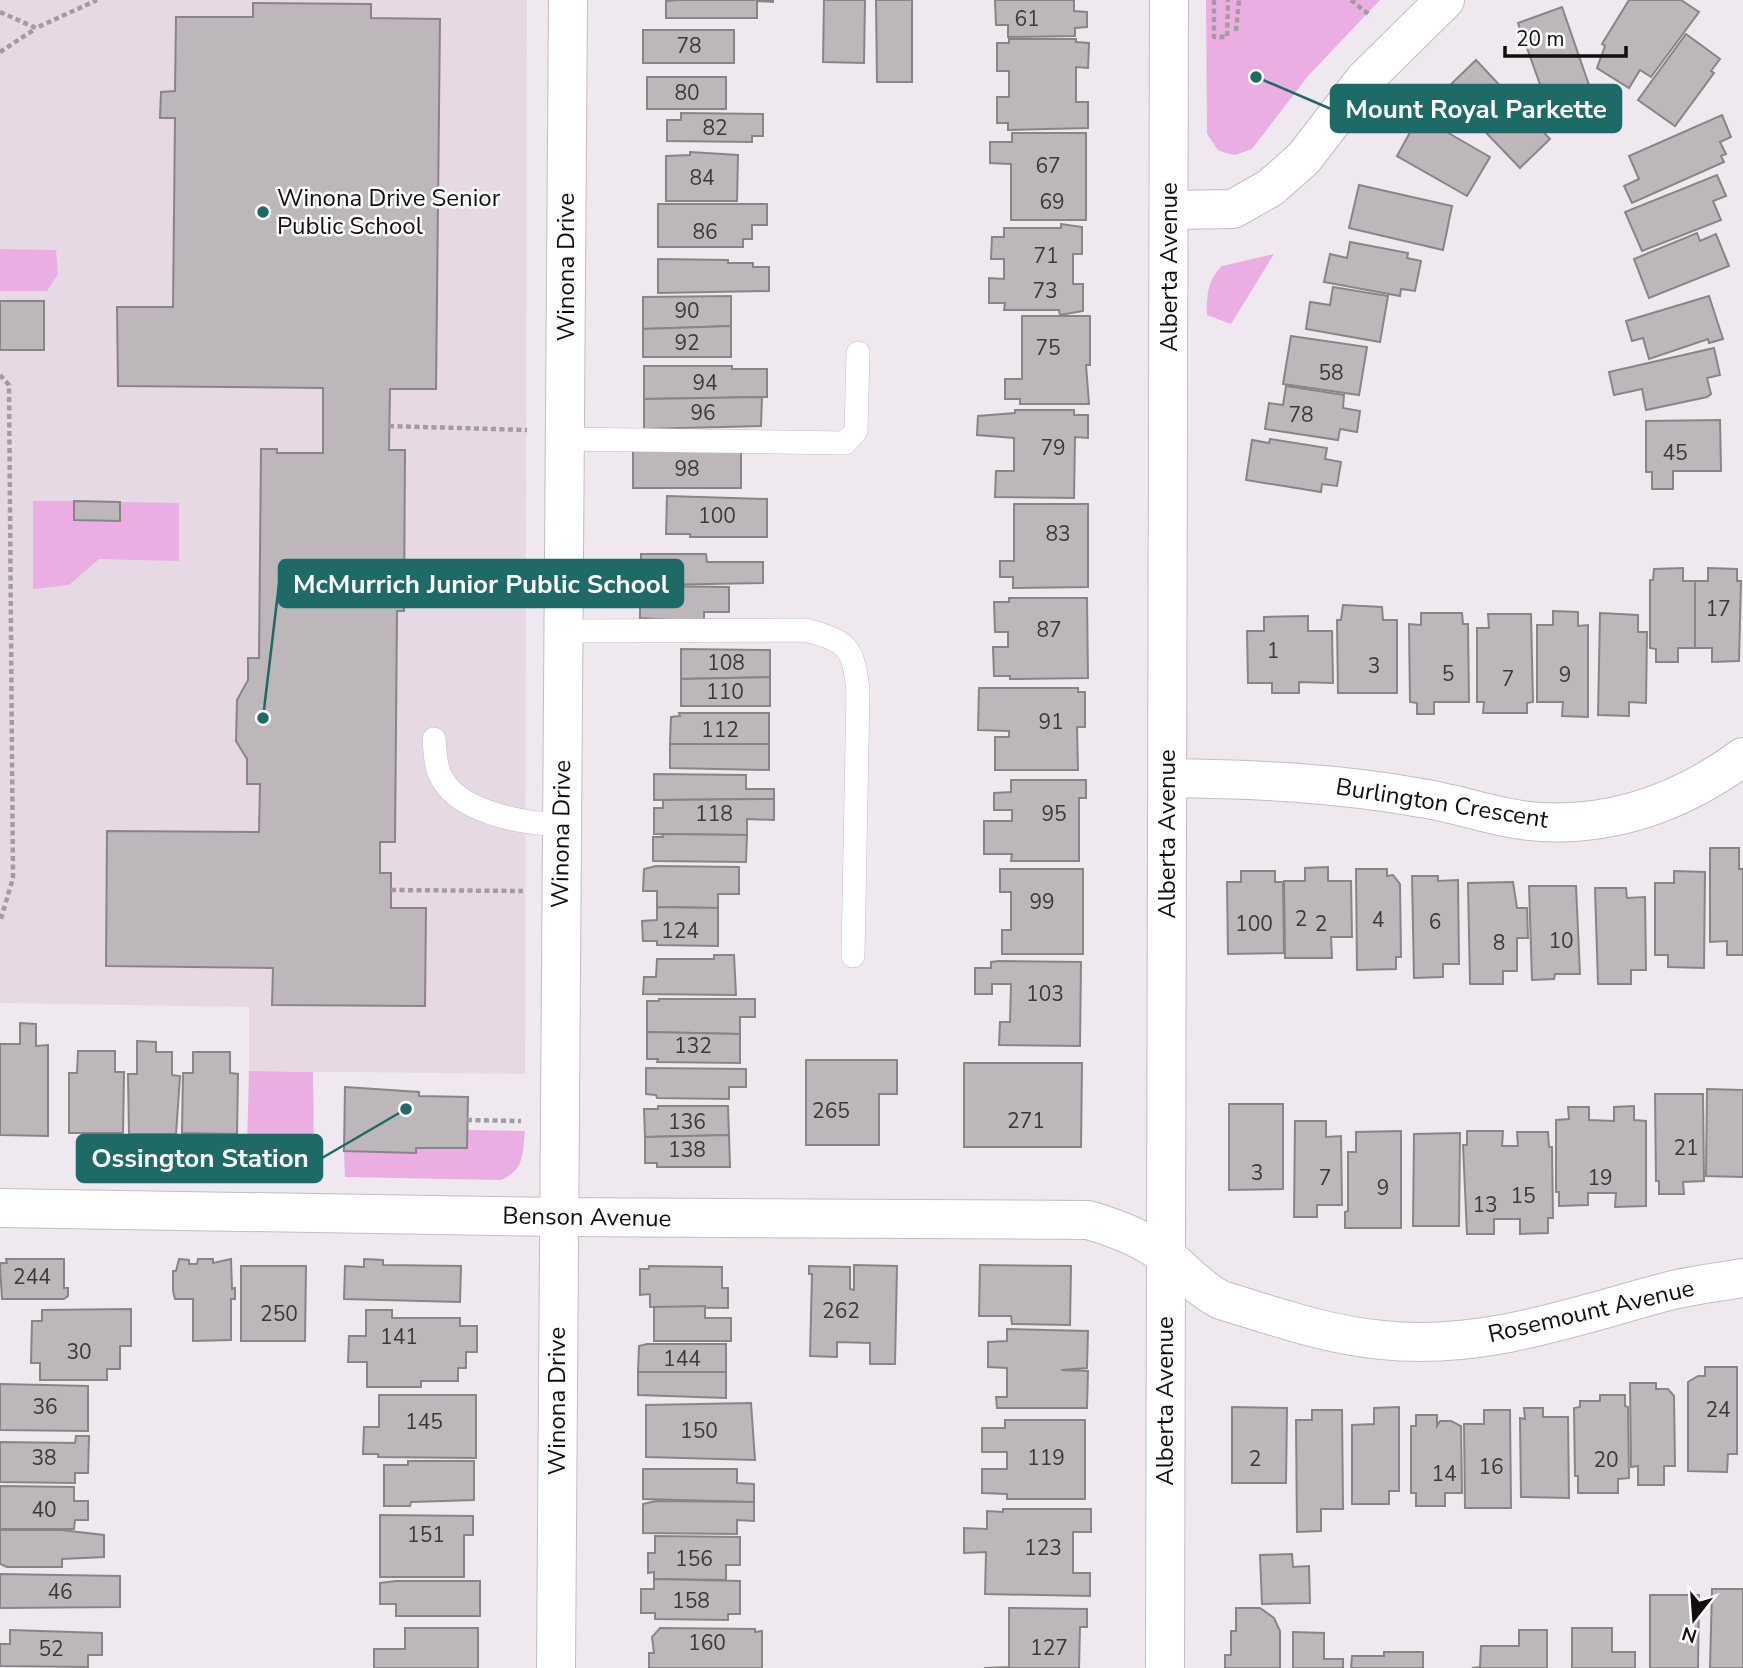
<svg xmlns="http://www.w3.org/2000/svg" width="1743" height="1668" viewBox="0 0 1743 1668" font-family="'Nunito Sans',sans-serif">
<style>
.built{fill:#e6d9e4}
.green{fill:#eaaee3}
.building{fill:#bdb7bc;stroke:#8a8489;stroke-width:2}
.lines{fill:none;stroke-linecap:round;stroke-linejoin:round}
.service-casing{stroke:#c3bdc2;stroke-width:24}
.minor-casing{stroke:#c3bdc2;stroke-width:40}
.path{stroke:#a29ca1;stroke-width:4.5;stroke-dasharray:5 3.5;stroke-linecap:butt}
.service{stroke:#fff;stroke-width:23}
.minor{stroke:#fff;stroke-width:38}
.poi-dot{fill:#1e6a66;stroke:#fff;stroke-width:2.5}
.labels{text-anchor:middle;stroke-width:5;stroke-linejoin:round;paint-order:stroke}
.number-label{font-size:21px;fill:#3c383b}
.poi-label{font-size:24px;fill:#110e10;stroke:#fff;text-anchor:start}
.street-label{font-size:24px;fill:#110e10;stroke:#fff}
.leader{fill:none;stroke:#1e6a66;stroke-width:2.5}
.callout-dot{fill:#1e6a66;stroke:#fff;stroke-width:2.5}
.callout{fill:#1e6a66;stroke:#1e6a66;stroke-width:2.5}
.callout-label{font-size:26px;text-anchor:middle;font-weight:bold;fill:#fff}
</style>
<rect width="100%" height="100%" fill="#efe8ee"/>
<path class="built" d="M0,0H527L525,1074L249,1071V1007L0,1003Z"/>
<g class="green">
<path d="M1206,0H1380L1308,76L1252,149L1235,155L1226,153L1218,150L1207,134Z"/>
<path d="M0,249L56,250L58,274L47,291H0Z"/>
<path d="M1274,254L1231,324L1207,315C1206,296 1208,279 1222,266Z"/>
<path d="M33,501H74V520L120,521V502L179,503V561L99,559L69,585L33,589Z"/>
<path d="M249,1071L313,1072L314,1151L247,1150Z"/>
<path d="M467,1130L525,1131C523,1153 524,1172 500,1180L345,1177L344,1151L415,1153L416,1148H466Z"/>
</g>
<g class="building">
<path d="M679,0H773V2L757,1V18H666V1Z"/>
<path d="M824,0H865L864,63L823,62Z"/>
<path d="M876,0H912V82H877Z"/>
<path d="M995,0H1074V11L1087,12V27L1075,28V36L1008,37V25H996Z"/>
<path d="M1629,0H1681L1699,12L1651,77L1640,70L1629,88L1597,68L1605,46L1602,44Z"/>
<path d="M253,3L371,4V18L440,19L436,389H390L389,450H405L404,611H397L395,842H380V873H391V908H426L425,1006L272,1005L273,968L106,966L107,831L259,832L260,784H247V759L236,741L237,700L248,680V658H259L261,449H277V453H323V388L118,386L117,307H173L175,118H160L161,92L175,91L176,17H253Z"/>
<path d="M1562,7L1589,85L1546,101L1518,23Z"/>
<rect x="643" y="30" width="91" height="33"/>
<path d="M1686,34L1720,59L1711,71L1714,73L1675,126L1638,100Z"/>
<path d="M1009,39H1076V42L1089,43L1088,68L1076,67V102H1088V128L1008,130V123H997V97H1009V71H997V43H1009Z"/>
<path d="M1476,60L1550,139L1520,168L1445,90Z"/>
<rect x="647" y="77" width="79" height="32"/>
<path d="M681,113L763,114V136H752V142L667,141V120H681Z"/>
<path d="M1722,115L1731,137L1720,142L1726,154L1721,156L1724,162L1632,203L1624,186L1639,179L1629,156Z"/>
<path d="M1419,116L1490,157L1467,196L1397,156Z"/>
<path d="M1012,133H1086V220H1011V164L990,163V142H1012Z"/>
<path d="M690,152L738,155L737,201H666V156L690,155Z"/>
<path d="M1717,175L1726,196L1713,201L1721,220L1642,251L1625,212Z"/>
<path d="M1359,185L1452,206L1443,250L1349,228Z"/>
<path d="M658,204H767V225H752V239H743V247H658Z"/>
<path d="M1061,224L1082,227V254H1073V284H1083V311L1060,315L1059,310H1004L1005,303H989V278L1004,279V259H991L992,237H1004V228H1061Z"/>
<path d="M1697,233L1700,241L1716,234L1729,266L1649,298L1634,259Z"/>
<path d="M1350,242L1408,253L1407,258L1421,261L1415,291L1401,289L1400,296L1324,282L1330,254L1347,258Z"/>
<path d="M658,259L728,260V263H753V267H769V291L658,293Z"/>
<path d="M1333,287L1388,296L1380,342L1306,329L1310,302L1330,305Z"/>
<path d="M731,296V326L643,329V297Z"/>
<path d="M1709,296L1723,339L1709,343L1708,339L1649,359L1643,338L1632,341L1626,321Z"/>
<rect x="0" y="301" width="44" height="49"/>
<path d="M1022,316H1090V365H1086L1089,404H1020V399H1005V379H1022Z"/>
<path d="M731,326V357H643V329Z"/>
<path d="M1291,336L1367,347L1359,395L1283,384Z"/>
<path d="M1714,348L1720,375L1707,378L1711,394L1707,397L1646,410L1642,389L1614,395L1609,372Z"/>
<path d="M644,366H732V369H767V397L644,399Z"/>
<path d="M1286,386L1344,395L1343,408L1360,411L1357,432L1340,429L1338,440L1265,429L1269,403L1283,405Z"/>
<path d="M762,397L761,426L644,429V399Z"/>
<path d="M1015,410H1074V415H1088V438L1075,437L1074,498L995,497L996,471H1014V438L977,435L978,416L1015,413Z"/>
<path d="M1720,420L1721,471H1673V489H1652V472H1646V421Z"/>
<path d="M1270,439L1327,448L1325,459L1341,462L1337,486L1322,484L1321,492L1246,480L1252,440L1269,443Z"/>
<rect x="633" y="451" width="108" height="37"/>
<path d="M667,496L767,499V537H690V534H666Z"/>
<path d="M74,501L120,502V521L74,520Z"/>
<path d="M1014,504H1088V587L1013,588V577H1000V561H1014Z"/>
<path d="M641,554H706L707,562H763V583L654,585L653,581H641Z"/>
<path d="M1683,568V581H1695V648H1678V662H1656V649L1650,648V580H1653L1654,569Z"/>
<path d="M1708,568L1737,569V581H1741L1739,661L1712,662V648H1695V581H1708Z"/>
<path d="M653,586L729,587V612H704V622L640,618V588Z"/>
<path d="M1009,598H1087L1088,678L1010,679V676H994L993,647H1008V632H995L994,602H1009Z"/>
<path d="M1343,605L1382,607L1383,620H1397V693H1338L1337,620H1341Z"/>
<path d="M1553,611L1578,612V626L1588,625V717L1562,716L1563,702H1537V625H1553Z"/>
<path d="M1421,613H1462L1463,624H1468L1469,702H1434V714H1417V703L1410,702L1409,624L1421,625Z"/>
<path d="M1600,613L1638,615V632H1647L1646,703L1629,702V716L1598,715Z"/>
<path d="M1488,614H1531L1533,702L1527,703V713H1483L1484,702H1477V628H1489Z"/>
<path d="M1308,616V631H1332L1333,683L1299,682V693H1272V683H1248L1247,631H1264V617Z"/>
<path d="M681,649L770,650V677L681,679Z"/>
<path d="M770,677V706H681V679Z"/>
<path d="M979,688H1078V692H1085V727H1077L1078,770H995V737H1009V731L978,730Z"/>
<path d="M679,713H769V744H670L671,717L680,716Z"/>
<path d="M670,744H769V770L670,768Z"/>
<path d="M654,774L746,775V789H774V799L654,800Z"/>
<path d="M1011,780H1086V798H1079V861H1011L1012,854H984V821H1012V810H994V793L1011,792Z"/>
<path d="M774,799V820L747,819V835L654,834V808H663V800Z"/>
<path d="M662,834L747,835L746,862L653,861V837H663Z"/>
<path d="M1710,848H1739V869H1743V955H1727V941L1710,942Z"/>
<path d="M656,866L739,867V894H718V908L657,907V891H643L644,869Z"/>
<path d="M1328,867V881H1351L1352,937H1331L1332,958H1285L1284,881H1305V868Z"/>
<path d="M1000,869H1083V954H1002V930H1011V892H1000Z"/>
<path d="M1356,869H1387V876L1393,875L1400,884L1401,957H1396V969L1357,970Z"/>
<path d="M1241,871H1275V882H1283L1284,953L1228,954L1227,882H1241Z"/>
<path d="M1674,871L1705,872L1704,968L1668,967V955H1655V883H1674Z"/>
<path d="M1412,876H1438V881L1458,880L1459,964H1443V977L1414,978Z"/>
<path d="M1513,882L1517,908H1527L1528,938H1517V971H1503V984H1470L1468,883Z"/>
<path d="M1529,886H1576L1580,974H1555L1554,979L1532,980Z"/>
<path d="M1595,888H1626L1627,898L1645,897L1646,970H1631V984H1598Z"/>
<path d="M657,907L718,908V946L657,945V941H643L642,921L657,920Z"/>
<path d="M714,955H734L736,995L643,994L644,977H656L657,959H714Z"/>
<path d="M999,961L1081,962L1080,1046L999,1045L1000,1022H1010L1011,984H992V994H975V968H991V962Z"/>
<path d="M659,999H755V1017H740V1034L647,1032V1001H659Z"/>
<path d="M20,1023L36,1024V1046L48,1045V1136L0,1135V1044H20Z"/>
<path d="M647,1032L740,1034V1063L657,1062L658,1059H647Z"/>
<path d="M137,1041L156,1042V1052H172V1075L180,1076L176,1134H129L128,1074H137Z"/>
<path d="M78,1051H115V1072H124L123,1133H69V1073H77Z"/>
<path d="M193,1052H230V1073L238,1074L237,1134L182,1133L183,1073H193Z"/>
<path d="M806,1060H897V1094H879V1145H806Z"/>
<path d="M964,1063H1082L1081,1147H964Z"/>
<path d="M646,1068L746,1069V1087H729V1099L657,1098L656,1095L646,1094Z"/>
<path d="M345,1087L419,1092V1096L468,1097L467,1148H416V1153L344,1151Z"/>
<path d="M1707,1089L1743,1090V1177L1706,1176Z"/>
<path d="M1655,1094H1703L1704,1181L1683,1182L1684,1194H1659V1181H1656Z"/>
<path d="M1229,1104H1283V1189L1229,1190Z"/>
<path d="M658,1106H728L729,1135L645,1137L644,1109H658Z"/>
<path d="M1634,1106V1120L1646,1121V1206L1615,1207L1616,1193H1588V1205L1559,1206V1192H1556V1120L1569,1119L1568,1107H1589V1120L1614,1121V1107Z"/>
<path d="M1295,1121H1326V1137L1341,1136L1342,1205H1317V1217H1294Z"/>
<path d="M1401,1131V1228H1345V1212L1348,1211V1152H1356V1132Z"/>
<path d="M1467,1131H1503L1502,1146H1518L1517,1132H1548L1549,1147H1552L1553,1218H1548V1233L1520,1234V1219H1494V1234H1467L1463,1145H1467Z"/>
<path d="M1460,1133L1459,1226H1413L1414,1134Z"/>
<path d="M729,1135L730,1167H657V1163H645V1137Z"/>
<path d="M6,1259H64V1288H68V1296L64,1299H2L0,1267L1,1263H7Z"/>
<path d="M179,1259L189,1260V1264H197L198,1259H213V1263L231,1259L232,1289L235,1288V1299H231V1340L193,1341V1299H175L173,1291V1271H176Z"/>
<path d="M364,1259L383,1260V1265L461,1266L460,1302L344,1299L345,1266L364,1267Z"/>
<path d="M854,1265L897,1266L895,1364H870V1343L837,1342V1357L810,1356L812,1274H809V1266L850,1267V1289L854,1290Z"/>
<path d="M980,1265L1071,1266L1070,1325L1012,1324L1011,1316H979Z"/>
<path d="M241,1266H306L305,1341H241Z"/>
<path d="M649,1266L722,1267V1288H728V1308L650,1307V1294L640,1295V1269H649Z"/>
<path d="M705,1306V1318H731V1341H654V1307Z"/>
<path d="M131,1309V1346H120V1369H107V1380H40V1363H31L32,1321H42V1310Z"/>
<path d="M366,1310H392V1318H460V1326H477V1352H466V1368H458V1381H421V1387H367V1362H348L349,1336H366Z"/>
<path d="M1007,1329L1088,1331L1087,1368L1061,1370L1088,1371L1087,1408H997L996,1397H1007V1368L988,1367V1342L1007,1341Z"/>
<path d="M647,1344H726V1372H638L639,1346Z"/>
<path d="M1705,1367H1737V1454H1728L1727,1472L1688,1471V1382L1698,1376H1705Z"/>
<path d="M638,1372H726V1398L638,1395Z"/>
<path d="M1630,1383H1656V1389H1668L1674,1396L1675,1466H1664V1485H1638V1466L1631,1467Z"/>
<path d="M0,1384L88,1386V1431L0,1430Z"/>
<path d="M379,1395H476V1458L378,1457V1454H363L364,1427H379Z"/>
<path d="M1600,1395H1625V1406L1628,1407L1629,1478L1618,1479V1493H1578V1476H1575L1574,1408L1580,1407V1401H1600Z"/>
<path d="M751,1403L755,1460L646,1457V1405Z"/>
<path d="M1232,1407L1287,1408L1286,1483H1232Z"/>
<path d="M1399,1407V1491H1389V1504H1352V1425L1374,1424V1408Z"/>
<path d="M1524,1408H1543V1417H1568L1569,1498L1521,1497L1520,1418L1525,1419Z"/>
<path d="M1312,1410H1342L1343,1509H1321V1531L1297,1532L1296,1420H1312Z"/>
<path d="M1484,1410H1510L1511,1508H1465L1464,1424H1484Z"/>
<path d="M1416,1415H1437V1426L1440,1421H1451L1461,1426L1462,1493H1445V1506H1416V1493H1411V1426H1416Z"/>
<path d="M1005,1420H1085V1499H1007V1494L982,1493V1469H1007V1452H982V1428H1005Z"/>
<path d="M76,1436H89L88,1473H75V1483L0,1482V1442L75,1443Z"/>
<path d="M408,1461H474V1500L411,1502L410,1506H384V1465H408Z"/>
<path d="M643,1469H737V1483L754,1484V1502L643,1499Z"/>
<path d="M0,1486L74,1487V1501H88V1520H75L74,1529H0Z"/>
<path d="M656,1501L754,1502V1521L737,1520V1534L643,1533V1504Z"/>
<path d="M1003,1509H1091V1532H1073V1573H1090V1596L985,1594L986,1552L964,1553V1528L987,1529V1511L1003,1512Z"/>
<path d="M380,1515L473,1516V1535H464V1577H380Z"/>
<path d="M0,1530H61L104,1535V1557L62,1559V1567H7L0,1564Z"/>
<path d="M655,1536L740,1537V1565H726V1580L654,1579V1572L648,1573V1553H655Z"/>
<path d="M1292,1554L1293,1567L1309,1566L1310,1603L1262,1604L1260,1555Z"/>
<path d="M0,1574L120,1576V1607L0,1608Z"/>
<path d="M654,1579L740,1581V1614H728V1620L655,1619V1613H641V1589H654Z"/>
<path d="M396,1581H480V1616H396V1604H380V1583Z"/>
<path d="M1712,1589H1743V1668H1710Z"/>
<path d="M1650,1595H1699L1698,1668H1650Z"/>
<path d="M1009,1608L1087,1609V1627H1080L1079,1668H984L1009,1667Z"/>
<path d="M1236,1608H1260L1274,1618L1280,1631V1668H1225V1655H1231V1631H1236Z"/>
<path d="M405,1628H478V1668H374V1649H405Z"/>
<path d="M660,1628L755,1629V1632L762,1631V1668H649V1653H654L652,1637Z"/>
<path d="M1572,1628H1612V1652H1635V1668H1572Z"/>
<path d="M10,1630L102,1633V1655H88V1667L0,1666V1644H10Z"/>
<path d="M1519,1630H1547V1668H1472L1480,1667L1481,1646H1519Z"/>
<path d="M1293,1632L1324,1633V1659H1343V1668H1293Z"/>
<path d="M1384,1652H1423V1668H1351L1352,1656H1384Z"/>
</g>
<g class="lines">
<defs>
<g id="service">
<path d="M564,439L845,443L856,431L858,353"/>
<path d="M563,631L806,630C848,642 853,646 858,691L853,956"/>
<path d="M434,739C435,750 435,763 439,772C453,812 524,824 560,824"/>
</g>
<g id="minor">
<path d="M1170,210L1233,209L1270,188L1304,158L1364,80L1445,0"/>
<path d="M1168,778C1253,779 1338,783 1421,798C1461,804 1500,820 1541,822C1616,826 1683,801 1743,757"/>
<path d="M0,1208L558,1217L1088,1220C1116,1228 1143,1238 1166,1256C1185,1271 1199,1289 1221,1300C1274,1316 1327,1335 1382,1340C1482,1351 1574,1316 1669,1291C1693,1285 1719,1282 1743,1278"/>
<path d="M556,1668L568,0"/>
<path d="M1165,1668L1169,0"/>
</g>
</defs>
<use href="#service" class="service-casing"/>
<use href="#minor" class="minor-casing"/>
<g class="path">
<path d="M1214,0V37H1227L1228,0"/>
<path d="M1351,0L1371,16"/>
<path d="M0,12L36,28L97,0"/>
<path d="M1236,31L1239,0"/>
<path d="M0,52L35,29"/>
<path d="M0,375L9,385L13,878L0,922"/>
<path d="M389,426L527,430"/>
<path d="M391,890L523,891"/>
<path d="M467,1120L521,1121"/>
</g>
<use href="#service" class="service"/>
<use href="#minor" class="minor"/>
</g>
<circle class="poi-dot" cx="263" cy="212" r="7"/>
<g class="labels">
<g class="number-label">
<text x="1027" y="26">61</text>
<text x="689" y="53">78</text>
<text x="687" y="100">80</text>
<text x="715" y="135">82</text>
<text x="1048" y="173">67</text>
<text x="702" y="185">84</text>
<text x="1052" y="209">69</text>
<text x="705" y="239">86</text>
<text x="1046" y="263">71</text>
<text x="1045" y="298">73</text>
<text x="687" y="318">90</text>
<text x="687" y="350">92</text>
<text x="1048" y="355">75</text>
<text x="1331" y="380">58</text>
<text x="705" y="390">94</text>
<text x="703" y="420">96</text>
<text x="1301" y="422">78</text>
<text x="1053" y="455">79</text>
<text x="1675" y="460">45</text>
<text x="687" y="476">98</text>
<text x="717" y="523">100</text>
<text x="1058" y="541">83</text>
<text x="1718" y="616">17</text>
<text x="1049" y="637">87</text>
<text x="1273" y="658">1</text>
<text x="726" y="670">108</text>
<text x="1374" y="673">3</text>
<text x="1448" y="681">5</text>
<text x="1565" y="682">9</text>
<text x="1508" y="686">7</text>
<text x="725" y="699">110</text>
<text x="1051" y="729">91</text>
<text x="720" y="737">112</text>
<text x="714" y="821">118</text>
<text x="1054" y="821">95</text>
<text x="1042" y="909">99</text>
<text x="1301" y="926">2</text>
<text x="1378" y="927">4</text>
<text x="1435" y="929">6</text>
<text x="1254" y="931">100</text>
<text x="1321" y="931">2</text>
<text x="680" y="938">124</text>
<text x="1561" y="948">10</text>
<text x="1499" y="950">8</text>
<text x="1045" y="1001">103</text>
<text x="693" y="1053">132</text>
<text x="831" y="1118">265</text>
<text x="1026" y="1128">271</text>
<text x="687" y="1129">136</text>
<text x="1686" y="1155">21</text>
<text x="687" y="1157">138</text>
<text x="1257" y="1180">3</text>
<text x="1325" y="1185">7</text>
<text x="1600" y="1185">19</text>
<text x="1383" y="1195">9</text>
<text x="1523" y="1203">15</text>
<text x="1485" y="1212">13</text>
<text x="32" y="1284">244</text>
<text x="841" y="1318">262</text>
<text x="279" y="1321">250</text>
<text x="399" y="1344">141</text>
<text x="79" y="1359">30</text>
<text x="682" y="1366">144</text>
<text x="45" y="1414">36</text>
<text x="1718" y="1417">24</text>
<text x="424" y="1429">145</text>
<text x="699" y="1438">150</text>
<text x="44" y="1465">38</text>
<text x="1046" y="1465">119</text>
<text x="1255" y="1466">2</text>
<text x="1606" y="1467">20</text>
<text x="1491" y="1474">16</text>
<text x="1444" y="1481">14</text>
<text x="44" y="1517">40</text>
<text x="426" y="1542">151</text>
<text x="1043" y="1555">123</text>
<text x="694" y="1566">156</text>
<text x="60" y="1599">46</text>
<text x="691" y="1608">158</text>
<text x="707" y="1650">160</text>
<text x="1049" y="1655">127</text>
<text x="51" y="1656">52</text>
</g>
<g class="poi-label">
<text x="277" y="206">Winona Drive Senior<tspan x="277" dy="28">Public School</tspan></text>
</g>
<g class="street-label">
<text transform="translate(566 267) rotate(-90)" y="8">Winona Drive</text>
<text transform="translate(1169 267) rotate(-90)" y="8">Alberta Avenue</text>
<text transform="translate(1442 803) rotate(9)" y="8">Burlington Crescent</text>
<text transform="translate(561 834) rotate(-89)" y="8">Winona Drive</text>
<text transform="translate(1167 834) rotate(-90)" y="8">Alberta Avenue</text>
<text transform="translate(587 1217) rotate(1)" y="8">Benson Avenue</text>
<text transform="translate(1591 1311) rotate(-13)" y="8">Rosemount Avenue</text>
<text transform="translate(557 1401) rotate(-90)" y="8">Winona Drive</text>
<text transform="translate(1165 1401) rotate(-90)" y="8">Alberta Avenue</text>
</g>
</g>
<path class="leader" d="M1256 77L1331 109M263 718L279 584M406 1109L322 1158"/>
<g class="callout-dot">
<circle cx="1256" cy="77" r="7"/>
<circle cx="263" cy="718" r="7"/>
<circle cx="406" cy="1109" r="7"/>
</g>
<g class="callout">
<rect x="1331" y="85" width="290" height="47" rx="7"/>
<rect x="279" y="560" width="404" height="47" rx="7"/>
<rect x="77" y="1135" width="245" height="47" rx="7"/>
</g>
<g class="callout-label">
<text x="1476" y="118">Mount Royal Parkette</text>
<text x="481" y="593">McMurrich Junior Public School</text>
<text x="200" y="1167">Ossington Station</text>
</g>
<g transform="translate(1694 1619) rotate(197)" stroke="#ffffff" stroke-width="5" paint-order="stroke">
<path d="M0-5L12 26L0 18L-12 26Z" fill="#110e10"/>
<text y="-10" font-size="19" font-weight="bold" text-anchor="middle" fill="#110e10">N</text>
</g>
<path d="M1505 46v10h121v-10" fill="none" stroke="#110e10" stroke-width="3.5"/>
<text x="1516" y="46" font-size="21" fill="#110e10" stroke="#ffffff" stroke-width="5" paint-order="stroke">20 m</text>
</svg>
